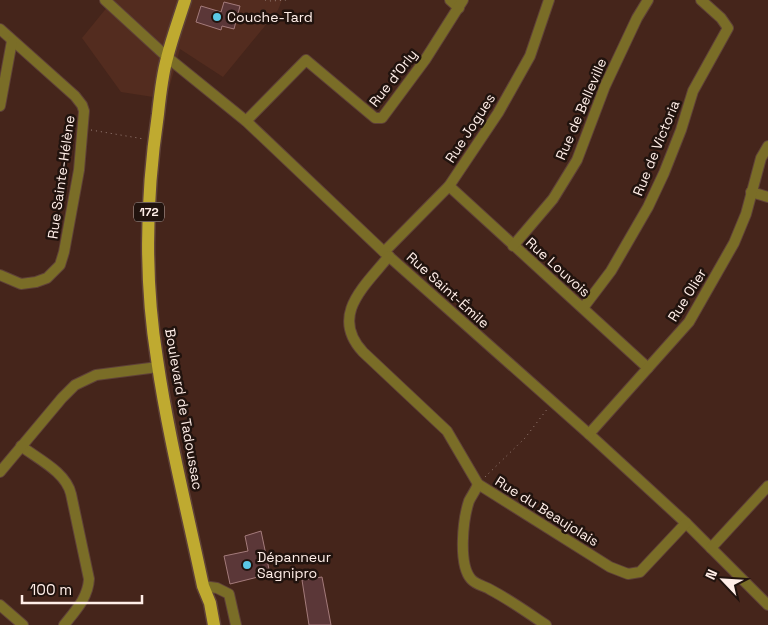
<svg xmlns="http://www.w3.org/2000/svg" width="768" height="625" viewBox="0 0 768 625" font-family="'Space Grotesk',sans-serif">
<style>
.built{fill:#532c1f}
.building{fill:#5b3738;stroke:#a47b7b}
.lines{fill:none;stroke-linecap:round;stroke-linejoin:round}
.minor-casing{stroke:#5f4138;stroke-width:12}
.major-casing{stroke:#5f4138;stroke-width:15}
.path{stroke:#998078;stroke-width:1;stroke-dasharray:1 4;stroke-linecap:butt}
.minor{stroke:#7a6d27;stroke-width:10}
.major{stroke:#bfaa30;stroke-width:12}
.poi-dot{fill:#5ac8e6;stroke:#21130e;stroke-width:2}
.labels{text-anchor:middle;stroke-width:5;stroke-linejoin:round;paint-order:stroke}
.shield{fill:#21130e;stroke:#bcaca7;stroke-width:1}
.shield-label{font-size:12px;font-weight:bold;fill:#ffeee8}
.poi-label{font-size:14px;fill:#ffeee8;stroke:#21130e;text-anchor:start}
.street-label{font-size:14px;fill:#ffeee8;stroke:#21130e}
</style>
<rect width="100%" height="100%" fill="#45251b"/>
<path class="built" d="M113,0H282L278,10L223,77L180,49L166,99L121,92L82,38Z"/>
<g class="building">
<path d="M224,2L240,6L234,29L222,26L221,30L196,22L201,6L221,12Z"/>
<path d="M261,531L270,574L230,584L224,556L248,551L245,536Z"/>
<path d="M322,577L331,625H309L302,580Z"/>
</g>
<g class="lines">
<defs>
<g id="minor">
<path d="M105,0L167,57L246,121L384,252L589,434L686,523L768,605"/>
<path d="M450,0L459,8"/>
<path d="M0,29L75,96L82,105L84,111L79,170L64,252L60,265L47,278L36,282L21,284L0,275"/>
<path d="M0,106L12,41"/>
<path d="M246,121L306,60L375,118H382L425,60L463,0"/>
<path d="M449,186L648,368"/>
<path d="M751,192L768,197"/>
<path d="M513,246L553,199L577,160L605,86L637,18L648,0"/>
<path d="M384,252L449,186L498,113L530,56L549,0"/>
<path d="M389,256C365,286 329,315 363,352L447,431L478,484L610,567L628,574L640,572L686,523"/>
<path d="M583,308L611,271L648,207L664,173L681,130L693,91L728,28L721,18L701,0"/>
<path d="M589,434L689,322L734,243L746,214L761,158L768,146"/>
<path d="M21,446C38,459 66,472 71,494L89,579C88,598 75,611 64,625"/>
<path d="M0,472L62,398L75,385L96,375L158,367"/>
<path d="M478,484C476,490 472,495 469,501C463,519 458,564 471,579C476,585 485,586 491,590C510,600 528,613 546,625"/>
<path d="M711,548L768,486"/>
<path d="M203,586L217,588L229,594L236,625"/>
<path d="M0,605L23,625"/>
</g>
<path id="major" d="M185,0C179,19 172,38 167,58C162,76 160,95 158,114C146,195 144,278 157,359C168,435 187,510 203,586L210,603L214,625"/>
</defs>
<use href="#minor" class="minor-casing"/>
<use href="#major" class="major-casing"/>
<g class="path">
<path d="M265,0L271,1L287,0"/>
<path d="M91,130L144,139"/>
<path d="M485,477L525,438L548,408"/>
</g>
<use href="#minor" class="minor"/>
<use href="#major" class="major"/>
</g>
<g class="poi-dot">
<circle cx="217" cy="17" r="5"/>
<circle cx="247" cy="565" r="5"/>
</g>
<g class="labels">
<rect class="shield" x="134" y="202.5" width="30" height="19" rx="4"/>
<g class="shield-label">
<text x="149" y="216">172</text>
</g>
<g class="poi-label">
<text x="227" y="22">Couche-Tard</text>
<text x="257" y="562">Dépanneur<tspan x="257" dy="16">Sagnipro</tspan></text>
</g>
<g class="street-label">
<text transform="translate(393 78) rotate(-52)" y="5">Rue d'Orly</text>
<text transform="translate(581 109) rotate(-67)" y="5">Rue de Belleville</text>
<text transform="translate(470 128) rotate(-57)" y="5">Rue Jogues</text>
<text transform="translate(656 148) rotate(-68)" y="5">Rue de Victoria</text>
<text transform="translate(61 177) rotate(-82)" y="5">Rue Sainte-Hélène</text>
<text transform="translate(558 267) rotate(42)" y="5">Rue Louvois</text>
<text transform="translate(448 290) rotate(42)" y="5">Rue Saint-Émile</text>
<text transform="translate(687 295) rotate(-58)" y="5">Rue Olier</text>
<text transform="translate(184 409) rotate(80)" y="5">Boulevard de Tadoussac</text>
<text transform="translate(547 511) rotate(32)" y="5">Rue du Beaujolais</text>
</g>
</g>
<g transform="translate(723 580) rotate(295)" stroke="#21130e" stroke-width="4" paint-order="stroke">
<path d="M0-4L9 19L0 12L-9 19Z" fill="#ffeee8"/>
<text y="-8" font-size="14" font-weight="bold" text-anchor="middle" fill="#ffeee8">N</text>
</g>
<path d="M22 595v8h120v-8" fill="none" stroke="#ffeee8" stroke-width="2.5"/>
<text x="30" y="595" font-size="15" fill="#ffeee8" stroke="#21130e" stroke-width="4" paint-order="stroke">100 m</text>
</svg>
